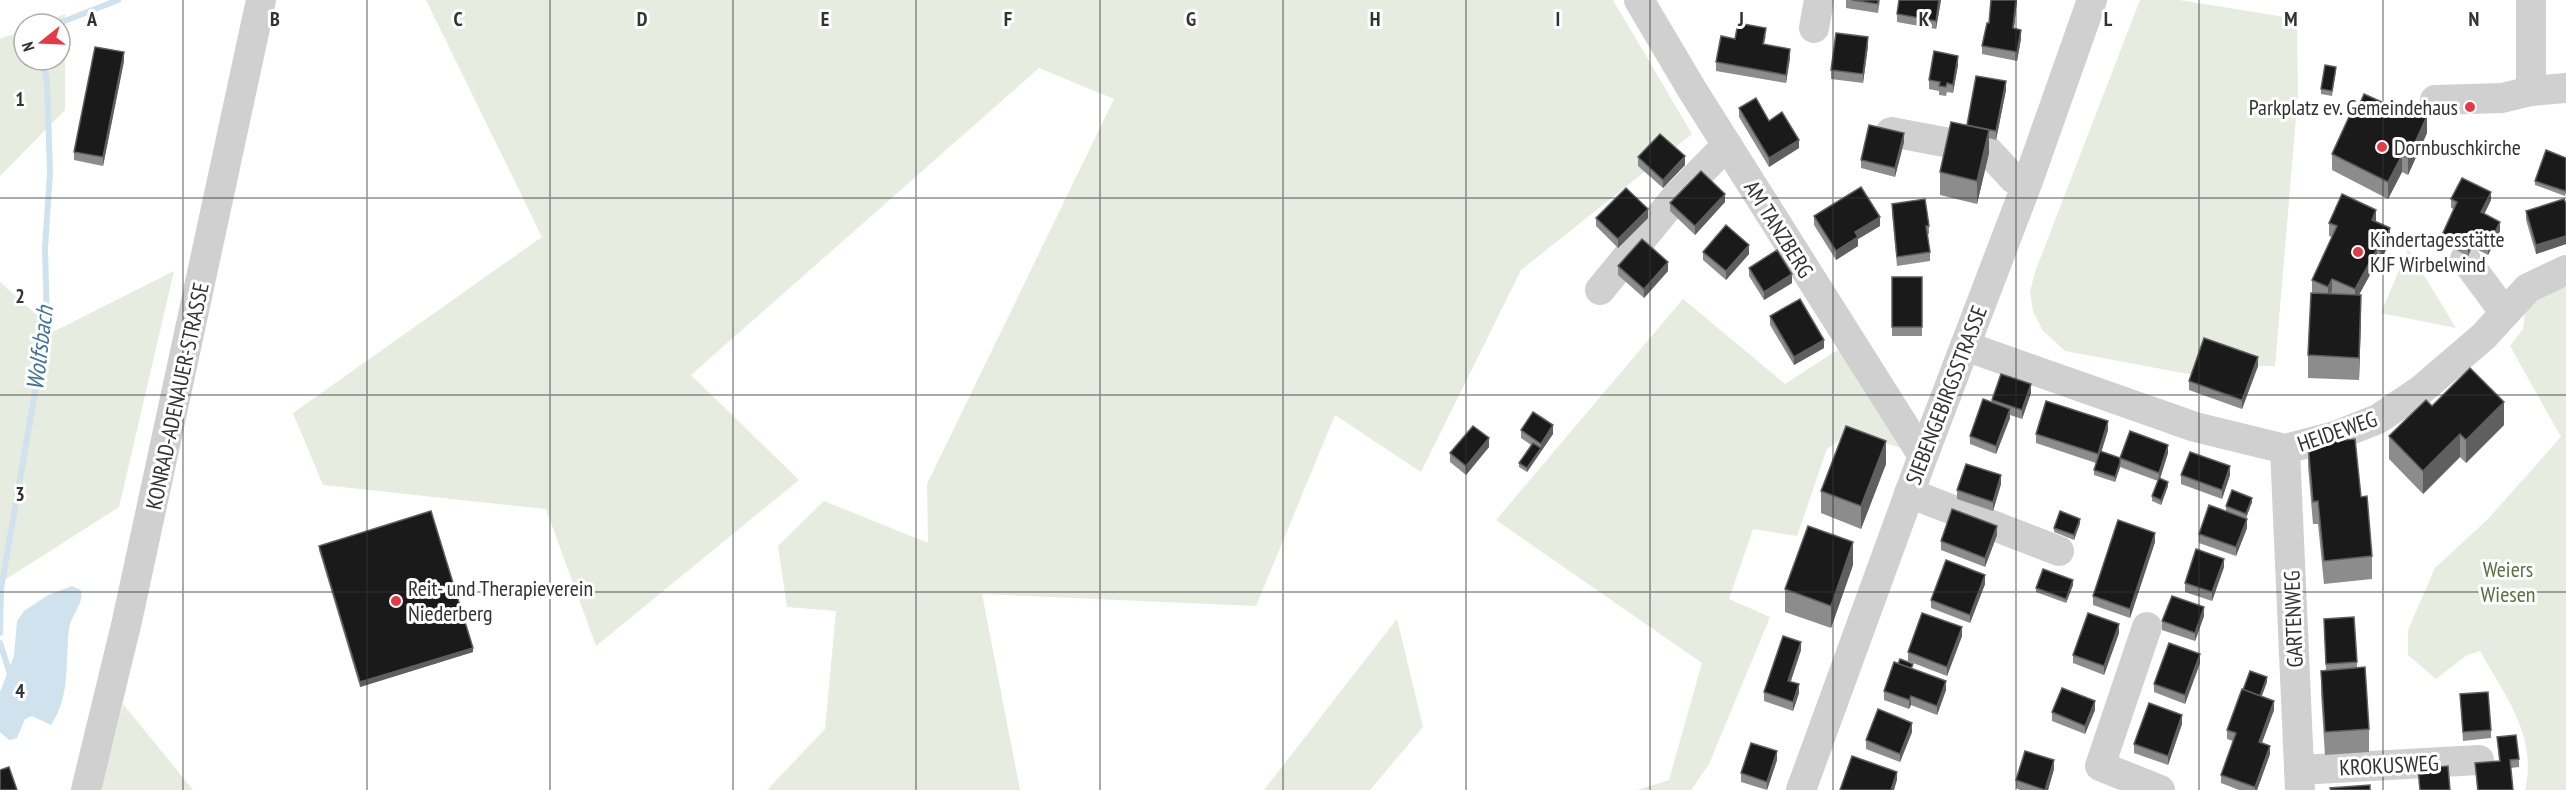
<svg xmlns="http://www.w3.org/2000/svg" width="2566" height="790" viewBox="0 0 2566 790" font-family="'PT Sans Narrow',sans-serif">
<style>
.green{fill:#e6ecdf}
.water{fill:#cfe2ee}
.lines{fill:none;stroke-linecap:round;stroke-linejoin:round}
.stream{stroke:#cfe2ee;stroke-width:6}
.minor{stroke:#d0d0d0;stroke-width:30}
.wall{fill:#8c8c8c}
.shaded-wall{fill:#5f5f5f}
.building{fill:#1a1a1a;stroke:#5f5f5f;stroke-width:1.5}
.grid{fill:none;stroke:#333;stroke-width:1.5;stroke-opacity:0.55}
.poi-dot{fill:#e63946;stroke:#fff;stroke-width:2}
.labels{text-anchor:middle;stroke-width:6;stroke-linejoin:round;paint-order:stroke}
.poi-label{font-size:22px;fill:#333;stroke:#fff;text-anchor:start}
.street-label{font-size:22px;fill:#333;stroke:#fff}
.park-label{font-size:22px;fill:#56703f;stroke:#fff}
.water-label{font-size:24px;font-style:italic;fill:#3f7597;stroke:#fff}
.grid-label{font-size:20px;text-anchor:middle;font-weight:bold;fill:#333;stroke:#fff;stroke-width:6;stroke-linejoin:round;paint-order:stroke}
</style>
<rect width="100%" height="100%" fill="#fff"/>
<g class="green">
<path d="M426,0H1613L1692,134L1521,270L1421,472L1335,415L1256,606L982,594L1020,790H767L825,729L836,611L787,607L778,546L824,501L928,543L927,484L1114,99L1039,68L691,375L799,480L596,646L546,509L323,485L293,413L542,237Z"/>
<path d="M2140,0H2179L2297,19L2298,94L2275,366H2258L2194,375L2065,351L2043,331L2033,311L2030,292L2035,272Z"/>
<path d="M65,14V110L0,176V39L24,30V60H60V24H39Z"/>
<path d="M2408,249L2456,328L2381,313Z"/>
<path d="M174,271L119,507L0,583V282L55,331Z"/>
<path d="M2566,275V790H2525C2538,736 2505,696 2480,651L2467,655L2436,679L2408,655V630L2435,568L2488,519L2561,437L2510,346L2523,329L2526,304Z"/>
<path d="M1683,299L1785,384L1842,347L1909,450L1849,433L1827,449L1797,536L1753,529L1729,599L1770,617L1709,764L1691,790H1637L1669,780L1702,663L1496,520Z"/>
<path d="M1397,619L1423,727L1370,790H1264Z"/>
<path d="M123,704L193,790H100Z"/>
</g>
<path class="water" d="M72,586L81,590C84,605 71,614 69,629C65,663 71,695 51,725L32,716L25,719L17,738L9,740L0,732V692L14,656L17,621L24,611L48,595Z"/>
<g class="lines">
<g class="stream">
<path d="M57,24L118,0"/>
<path d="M0,633L1,589L47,323L45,248L50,172L47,81L43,60"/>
<path d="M0,643L11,677"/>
</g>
<g class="minor">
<path d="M1639,0L1691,88L1923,456"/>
<path d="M2531,0V91"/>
<path d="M1814,28L1819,0"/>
<path d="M2435,100L2502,98L2531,91L2566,88"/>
<path d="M1891,132L1987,150L2014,179L2026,184"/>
<path d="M2465,259L2505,313"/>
<path d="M1600,290L1676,197L1727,145"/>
<path d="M1965,346L2195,427L2285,449L2335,436L2378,419L2421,390L2484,336L2528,288L2566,270"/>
<path d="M2285,449L2300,790"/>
<path d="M1909,493L2059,551"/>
<path d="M2147,627L2100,766L2160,790"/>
<path d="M2299,770L2479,760"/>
<path d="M86,790L127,621L261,0"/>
<path d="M1801,790L1923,456L2028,181L2092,0"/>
</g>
</g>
<g class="wall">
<path d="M1846,0H1880L1878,13L1846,8Z"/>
<path d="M1899,0H1941L1936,29L1897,22V14Z"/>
<path d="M2017,0L2014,28L2021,39L2017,61L1982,54V46L1989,23Z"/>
<path d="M1766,36L1764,44L1790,58L1786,83L1716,71V62L1735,39Z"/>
<path d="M1868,46L1863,83L1831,79V70Z"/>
<path d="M124,61L103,166L74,160V152Z"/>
<path d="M1958,65L1953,93L1947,92L1946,96L1939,95V91L1929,89V80Z"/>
<path d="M2336,71L2332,96L2321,94V89Z"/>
<path d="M2006,90L1996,140L1989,138V153L1977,204L1940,195V172L1967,125Z"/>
<path d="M1739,108L1769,121L1799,148L1769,167L1739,117Z"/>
<path d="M2358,108L2427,133L2408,175L2402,172L2388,199L2332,170V154Z"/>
<path d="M1904,142L1895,177L1861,168V160Z"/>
<path d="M1638,157L1685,165L1663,188L1638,166Z"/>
<path d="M2566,158V193L2565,196L2535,185V181Z"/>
<path d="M2451,199L2491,200L2484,214L2500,231L2488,255L2472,247L2468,256L2442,243V235L2454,209L2451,208Z"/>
<path d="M1725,202L1695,235L1670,211V203Z"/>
<path d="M1892,204L1929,226V234L1927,235L1930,252V261L1897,266L1892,213Z"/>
<path d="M2566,204V244L2536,254L2526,220V211Z"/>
<path d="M1814,216L1880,226L1858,239V246L1836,260L1814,225Z"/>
<path d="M1596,218H1648L1618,248L1596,226Z"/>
<path d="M2376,222L2390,241L2380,263L2377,262L2359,295L2361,318L2359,380L2308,378V355L2313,293L2312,292V280L2332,237L2329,236V223Z"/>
<path d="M1703,252L1749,254L1726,280L1703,260Z"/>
<path d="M1618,266L1668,271L1644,298L1618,275Z"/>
<path d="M1749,268L1792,283L1764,300L1749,276Z"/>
<rect x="1892" y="277" width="30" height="59"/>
<path d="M1770,316L1824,348L1794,365L1770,325Z"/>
<path d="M2258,366L2242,409L2189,390V381Z"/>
<path d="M2031,393L2022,419L2010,415V418L1996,454L1970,444V436L1992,402V400Z"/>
<path d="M2432,406L2504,425L2466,463L2460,457L2423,494L2389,459V436Z"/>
<path d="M1521,430L1553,434L1527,472L1519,467V463L1531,445L1521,438Z"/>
<path d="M2108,430L2101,452L2120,458L2168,453L2160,479L2168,486L2161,505L2152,501V496L2158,481L2120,467L2115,482L2094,475V470L2096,463L2036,443V434Z"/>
<path d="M2308,443L2361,497L2372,556V579L2324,584L2318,524H2313L2308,466Z"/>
<path d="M1489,447L1466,475L1450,462V453Z"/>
<path d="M1886,464L1861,529L1821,513V491Z"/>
<path d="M2181,475H2230L2222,499L2181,484Z"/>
<path d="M2001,484L1993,511L1957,499V490Z"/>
<path d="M2252,502L2246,518L2226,511V506Z"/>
<path d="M2080,523L2074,540L2054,532V528Z"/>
<path d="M2247,528L2236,556L2199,543V534Z"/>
<path d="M1997,535L1985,567L1941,550V541Z"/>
<path d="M2155,542L2130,618L2093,605V596Z"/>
<path d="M319,546L473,652L360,687L319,550Z"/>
<path d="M1853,565L1831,628L1785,612V589Z"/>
<path d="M2224,567L2212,601L2185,592V583Z"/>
<path d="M1985,584L1970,623L1931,608V600Z"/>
<path d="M2073,585L2066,603L2036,592V588Z"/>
<path d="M2204,616L2195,641L2162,630V621Z"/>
<path d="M2324,619L2357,662V668L2369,729V752L2325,755L2321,694V671L2326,670Z"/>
<path d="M2119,633L2104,675L2073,663V655Z"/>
<path d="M1962,636L1947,676L1908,661V652Z"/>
<path d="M1801,650L1791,681L1799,693L1793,711L1764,701V692Z"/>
<path d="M2200,663L2185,704L2154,692V684Z"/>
<path d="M1913,669L1946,690L1937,715L1911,705L1909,709L1884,700V691Z"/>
<path d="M2267,682L2261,696L2274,710L2262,743L2270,754L2257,790H2239L2221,783V775L2233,741L2227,739V730L2243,690Z"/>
<path d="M2460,694L2491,730V738L2463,741Z"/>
<path d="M2095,710L2085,734L2052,721V712Z"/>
<path d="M2182,724L2168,765L2134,753V744Z"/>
<path d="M1912,732L1900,762L1866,749V740Z"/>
<path d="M2497,737L2519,759V767L2511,768L2513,790H2477L2475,763L2499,761Z"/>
<path d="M1777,760L1767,790L1741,782V773Z"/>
<path d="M2054,769L2048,790H2020L2016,788V780Z"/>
</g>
<g class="shaded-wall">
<path d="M1939,0H1941L1936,29V21Z"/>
<path d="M2016,0H2017L2013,37V28Z"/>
<path d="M2021,30V39L2017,61V52Z"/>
<path d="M1868,37V46L1863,83V74Z"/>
<path d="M1790,49V58L1786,83V75Z"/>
<path d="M124,52V61L103,166V157Z"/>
<path d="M1958,56V65L1953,93V85Z"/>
<path d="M2006,81V90L1996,140V131Z"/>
<path d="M2427,116V133L2408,175V158Z"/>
<path d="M1989,130V153L1977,204V181Z"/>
<path d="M1904,133V142L1895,177V168Z"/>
<path d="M1799,140V148L1769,167V158Z"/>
<path d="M2402,155V172L2388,199V182Z"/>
<path d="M1685,156V165L1663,188V180Z"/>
<path d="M2491,192V200L2481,221V212Z"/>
<path d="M1725,194V202L1695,235V226Z"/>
<path d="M1648,209V218L1618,248V239Z"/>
<path d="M2376,210V223L2372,220Z"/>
<path d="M1880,217V226L1858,239V246L1836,260V251L1855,232Z"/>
<path d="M2500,222V231L2488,255V246Z"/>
<path d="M2390,228V241L2380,263V251Z"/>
<path d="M2566,236V244L2536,254V245Z"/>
<path d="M2472,238V247L2468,256V247Z"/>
<path d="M1749,245V254L1726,280V271Z"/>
<path d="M2377,249V262L2355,302V289Z"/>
<path d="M1668,262V271L1644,298V289Z"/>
<path d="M1792,274V283L1764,300V292Z"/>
<path d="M2332,279V291L2328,300V287Z"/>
<path d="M2361,295V318L2359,380V358Z"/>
<path d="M1824,340V348L1794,365V357Z"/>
<path d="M2258,357V366L2242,409V400Z"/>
<path d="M2031,384V393L2022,419V410Z"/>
<path d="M2504,402V425L2466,463V440Z"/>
<path d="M2010,409V418L1996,454V446Z"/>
<path d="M2108,421V430L2098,463V454Z"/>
<path d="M1553,425V434L1527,472V468L1541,448V444Z"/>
<path d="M2460,434V457L2423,494V471Z"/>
<path d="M1489,438V447L1466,475V466Z"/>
<path d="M1886,441V464L1861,529V506Z"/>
<path d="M2168,445V453L2159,481V473Z"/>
<path d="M2120,463V467L2115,482V477Z"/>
<path d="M2230,466V475L2222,499V490Z"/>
<path d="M2001,475V484L1993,511V502Z"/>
<path d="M2168,482V486L2161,505V500Z"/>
<path d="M2252,498V502L2246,518V514Z"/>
<path d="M2080,519V523L2074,540V535Z"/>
<path d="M2247,519V528L2236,556V547Z"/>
<path d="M1997,526V535L1985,567V558Z"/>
<path d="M2155,533V542L2130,618V609Z"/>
<path d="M1853,542V565L1831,628V606Z"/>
<path d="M2224,559V567L2212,601V592Z"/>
<path d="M1985,575V584L1970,623V615Z"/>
<path d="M2073,580V585L2066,603V599Z"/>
<path d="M2204,607V616L2195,641V633Z"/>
<path d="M2119,624V633L2104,675V666Z"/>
<path d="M1962,627V636L1947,676V667Z"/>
<path d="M1801,642V650L1788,689V681Z"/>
<path d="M473,648V652L360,687V682Z"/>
<path d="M2200,654V663L2185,704V695Z"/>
<path d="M2267,677V682L2259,704V700Z"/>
<path d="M1946,681V690L1937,715V706Z"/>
<path d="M1799,684V693L1793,711V702Z"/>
<path d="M1911,696V705L1909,709V700Z"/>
<path d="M2095,701V710L2085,734V726Z"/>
<path d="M2274,701V710L2259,750V742Z"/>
<path d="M2182,715V724L2168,765V756Z"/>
<path d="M1912,723V732L1900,762V754Z"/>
<path d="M2270,746V754L2257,790H2255V787Z"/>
<path d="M1777,751V760L1767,790V782Z"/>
<path d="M2054,760V769L2048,790H2045Z"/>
<path d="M1897,772V780L1894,790H1891Z"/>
</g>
<g class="building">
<path d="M1852,0H1878V4Z"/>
<path d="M1899,0H1939L1936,21L1897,14Z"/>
<path d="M1991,0H2016L2013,28L2021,30L2017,52L1982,46L1987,23H1989Z"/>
<path d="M1738,23L1766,28L1763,44L1790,49L1786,75L1716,62L1721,36L1735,39Z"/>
<path d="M1836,33L1868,37L1863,74L1831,70Z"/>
<path d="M95,47L124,52L103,157L74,152Z"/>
<path d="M1934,51L1958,56L1953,85L1947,83L1946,87L1939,86L1940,82L1929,80Z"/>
<path d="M2325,65L2336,67L2332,91L2321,89Z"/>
<path d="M1976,76L2006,81L1996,131L1967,125Z"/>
<path d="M2364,94L2404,112L2407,107L2427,116L2408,158L2402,155L2388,182L2332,154L2354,106L2358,108Z"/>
<path d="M1756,98L1769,121L1782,112L1799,140L1769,158L1739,108Z"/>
<path d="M1951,122L1989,130L1977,181L1940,172Z"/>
<path d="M1869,125L1904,133L1895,168L1861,160Z"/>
<path d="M1660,134L1685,156L1663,180L1638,157Z"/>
<path d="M2546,150L2566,158V189L2565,191L2535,181Z"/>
<path d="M1701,171L1725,194L1695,226L1670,203Z"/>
<path d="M2462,178L2491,192L2481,212L2500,222L2488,246L2472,238L2468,247L2442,235L2457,202L2451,199Z"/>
<path d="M1861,187L1880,217L1855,232L1858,237L1836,251L1814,216Z"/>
<path d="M1626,188L1648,209L1618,239L1596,218Z"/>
<path d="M2342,194L2376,210L2372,220L2390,228L2380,251L2377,249L2355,289L2332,279L2328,287L2312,280L2337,226L2329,223Z"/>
<path d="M1925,199L1929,226H1926L1930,252L1897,257L1892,204Z"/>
<path d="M2564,199L2566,204V236L2536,245L2526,211Z"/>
<path d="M1726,225L1749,245L1726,271L1703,252Z"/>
<path d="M1642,239L1668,262L1644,289L1618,266Z"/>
<path d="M1777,250L1792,274L1764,292L1749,268Z"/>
<rect x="1892" y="277" width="30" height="50"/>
<path d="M2311,293L2361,295L2359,358L2308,355Z"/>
<path d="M1800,299L1824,340L1794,357L1770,316Z"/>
<path d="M2204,338L2258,357L2242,400L2189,381Z"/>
<path d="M2470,368L2504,402L2466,440L2460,434L2423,471L2389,436L2426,400L2432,406Z"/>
<path d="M2001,374L2031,384L2022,410L1992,400Z"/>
<path d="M1983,399L2010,409L1996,446L1970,436Z"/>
<path d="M2046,401L2108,421L2098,454L2036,434Z"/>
<path d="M1533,412L1553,425L1541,444L1521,430Z"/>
<path d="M1473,426L1489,438L1466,466L1450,453Z"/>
<path d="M1846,426L1886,441L1861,506L1821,491Z"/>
<path d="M2130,431L2168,445L2159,473L2120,458Z"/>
<path d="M2355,439L2361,497L2367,496L2372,556L2324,561L2318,501L2313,502L2308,443Z"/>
<path d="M1533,443L1541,448L1527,468L1519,463Z"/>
<path d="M2100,451L2120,458V463L2115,477L2094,470Z"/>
<path d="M2190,452L2230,466L2222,490L2181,475Z"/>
<path d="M1966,464L2001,475L1993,502L1957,490Z"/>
<path d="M2159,478L2168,482L2161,500L2152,496Z"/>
<path d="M2232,490L2252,498L2246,514L2226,506Z"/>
<path d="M2209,505L2247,519L2236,547L2199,534Z"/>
<path d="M1952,509L1997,526L1985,558L1941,541Z"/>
<path d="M431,511L473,648L360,682L319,546Z"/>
<path d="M2060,511L2080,519L2074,535L2054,528Z"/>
<path d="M2118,520L2155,533L2130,609L2093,596Z"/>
<path d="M1808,526L1853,542L1831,606L1785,589Z"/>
<path d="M2196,549L2224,559L2212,592L2185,583Z"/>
<path d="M1946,560L1985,575L1970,615L1931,600Z"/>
<path d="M2043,569L2073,580L2066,599L2036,588Z"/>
<path d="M2172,596L2204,607L2195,633L2162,621Z"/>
<path d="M1922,613L1962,627L1947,667L1908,652Z"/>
<path d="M2088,613L2119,624L2104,666L2073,655Z"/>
<path d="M2354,617L2357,662L2326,664L2324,619Z"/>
<path d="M1783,636L1801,642L1788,681L1799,684L1793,702L1764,692Z"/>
<path d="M2169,643L2200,654L2185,695L2154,684Z"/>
<path d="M1900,659L1913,664L1911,669L1898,664Z"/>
<path d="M1894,662L1946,681L1937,706L1911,696L1909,700L1884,691Z"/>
<path d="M2365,667L2369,729L2325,732L2321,671Z"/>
<path d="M2250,671L2267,677L2260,696L2243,690Z"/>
<path d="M2062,688L2095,701L2085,726L2052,712Z"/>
<path d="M2242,689L2274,701L2259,742L2270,746L2255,787L2221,775L2236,733L2227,730Z"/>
<path d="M2488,692L2491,730L2463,732L2460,694Z"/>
<path d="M2149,703L2182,715L2168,756L2134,744Z"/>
<path d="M1878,709L1912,723L1900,754L1866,740Z"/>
<path d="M2516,735L2519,759L2510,760L2513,790H2478L2475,763L2500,761L2497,737Z"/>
<path d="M1751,743L1777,751L1767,782L1741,773Z"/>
<path d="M2025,751L2054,760L2045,790L2016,780Z"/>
<path d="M1852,756L1897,772L1891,790H1840Z"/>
<path d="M2448,766L2450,790H2420L2418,769Z"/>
<path d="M9,767L17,790H0V770Z"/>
<path d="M2370,785V790H2331L2330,788Z"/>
</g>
<path class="grid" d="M183,0V790M367,0V790M550,0V790M733,0V790M916,0V790M1100,0V790M1283,0V790M1466,0V790M1650,0V790M1833,0V790M2016,0V790M2199,0V790M2383,0V790M0,198H2566M0,395H2566M0,592H2566"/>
<g class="poi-dot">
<circle cx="2470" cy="107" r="6"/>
<circle cx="2382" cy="147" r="6"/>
<circle cx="2358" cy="252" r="6"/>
<circle cx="396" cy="601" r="6"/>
</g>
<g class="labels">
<g class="poi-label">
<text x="2458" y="115" text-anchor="end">Parkplatz ev. Gemeindehaus</text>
<text x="2394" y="155">Dornbuschkirche</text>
<text x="2370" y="247">Kindertagesstätte<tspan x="2370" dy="25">KJF Wirbelwind</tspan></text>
<text x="408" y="596">Reit- und Therapieverein<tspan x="408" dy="25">Niederberg</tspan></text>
</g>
<g class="street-label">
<text transform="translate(1779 229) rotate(58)" y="8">AM TANZBERG</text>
<text transform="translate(1946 395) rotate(-69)" y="8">SIEBENGEBIRGSSTRASSE</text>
<text transform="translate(177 396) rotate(-78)" y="8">KONRAD-ADENAUER-STRASSE</text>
<text transform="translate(2337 431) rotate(-19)" y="8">HEIDEWEG</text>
<text transform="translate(2293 619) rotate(-92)" y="8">GARTENWEG</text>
<text transform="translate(2389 765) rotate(-3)" y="8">KROKUSWEG</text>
</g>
<g class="park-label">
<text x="2508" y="577">Weiers<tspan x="2508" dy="25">Wiesen</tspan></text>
</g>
<g class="water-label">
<text transform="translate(40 348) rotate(-83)" y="8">Wolfsbach</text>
</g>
</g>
<g class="grid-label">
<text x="92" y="26">A</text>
<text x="275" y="26">B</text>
<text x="458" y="26">C</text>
<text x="642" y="26">D</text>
<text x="825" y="26">E</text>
<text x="1008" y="26">F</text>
<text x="1191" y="26">G</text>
<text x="1375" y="26">H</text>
<text x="1558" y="26">I</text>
<text x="1741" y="26">J</text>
<text x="1924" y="26">K</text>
<text x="2108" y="26">L</text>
<text x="2291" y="26">M</text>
<text x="2474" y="26">N</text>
<text x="20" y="106">1</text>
<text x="20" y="303">2</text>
<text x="20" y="501">3</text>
<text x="20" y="698">4</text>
</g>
<g transform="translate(42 42) rotate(252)"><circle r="28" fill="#ffffff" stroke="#adadad" stroke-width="1.5"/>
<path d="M0-4.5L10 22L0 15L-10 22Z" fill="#e63946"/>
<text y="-9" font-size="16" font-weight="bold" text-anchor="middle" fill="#333333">N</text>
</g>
</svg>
